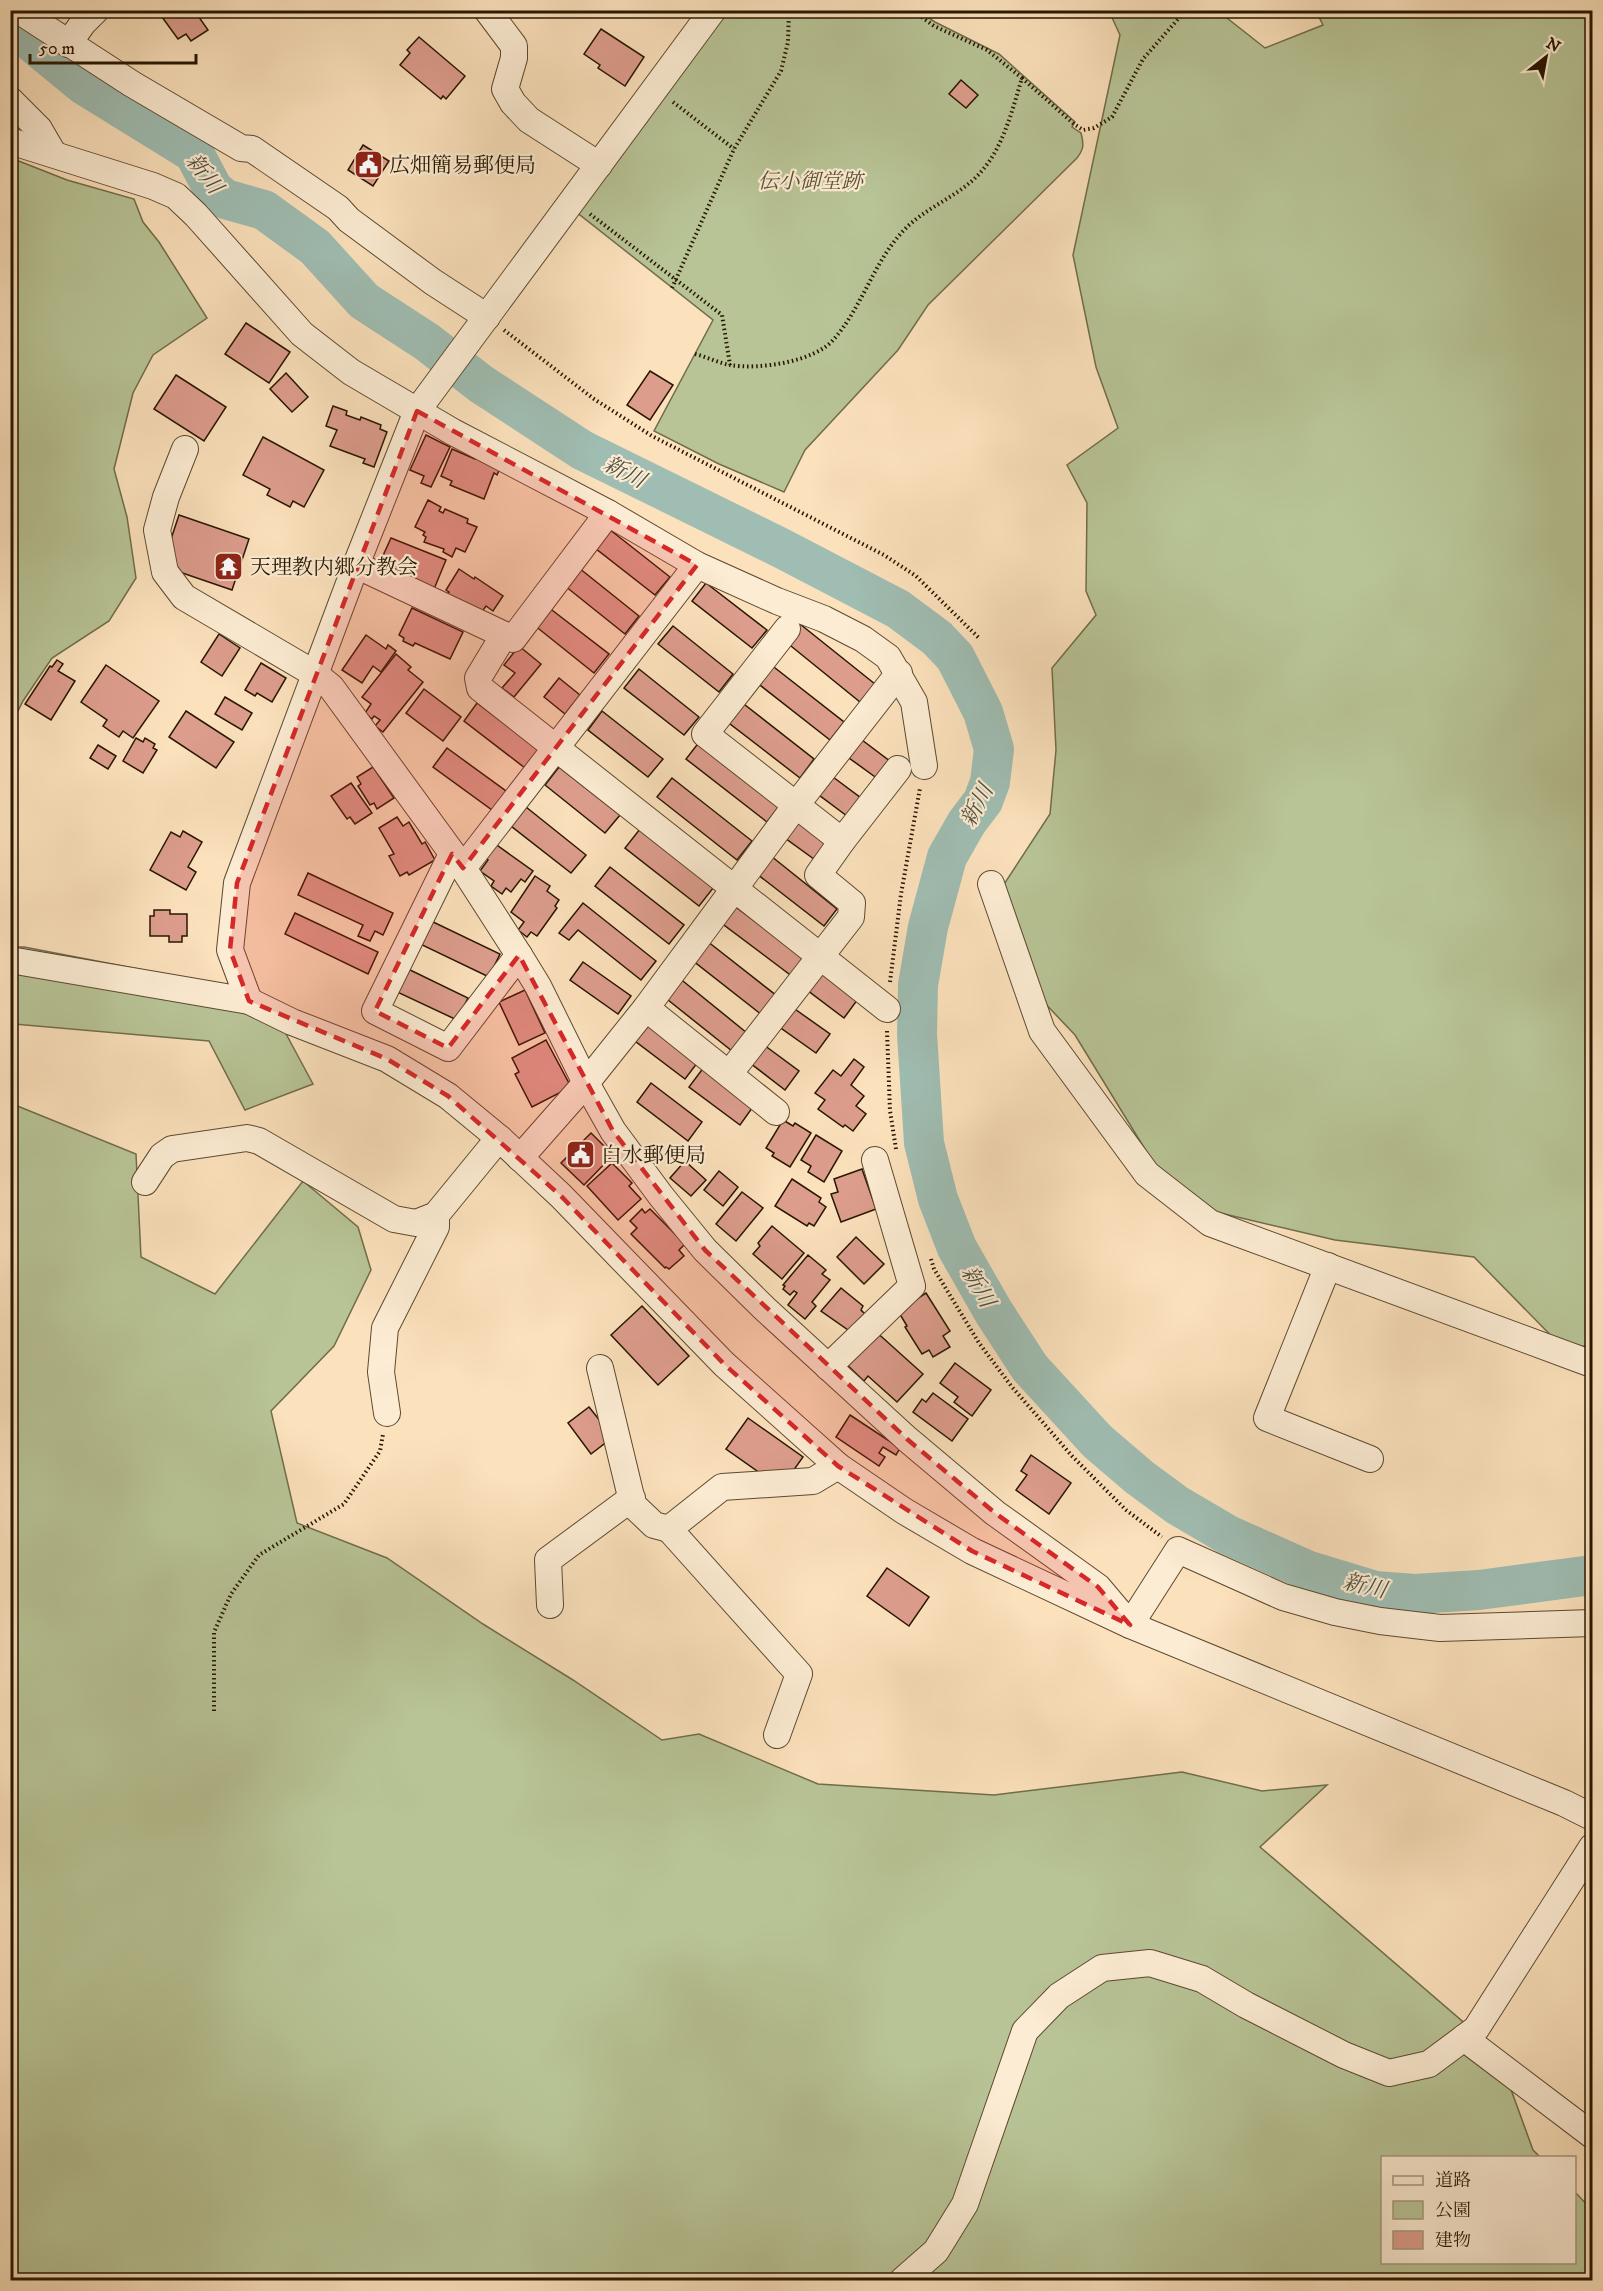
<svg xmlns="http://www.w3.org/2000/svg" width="1603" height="2291" viewBox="0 0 1603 2291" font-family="'IM FELL DW Pica','Noto Serif JP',serif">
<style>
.green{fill:#b8c496;stroke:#706d4b;stroke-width:1.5}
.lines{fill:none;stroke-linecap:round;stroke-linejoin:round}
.river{stroke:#9fbdb2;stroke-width:40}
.building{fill:#dd9d8d;stroke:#281600;stroke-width:1.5}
.minor-casing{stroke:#5d492f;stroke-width:28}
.path{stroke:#281600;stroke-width:4;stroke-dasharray:1.5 3;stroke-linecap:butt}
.minor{stroke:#fcecd3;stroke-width:26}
.marked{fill:#d62828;fill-opacity:0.2;stroke:#d62828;stroke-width:4.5;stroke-dasharray:12 8;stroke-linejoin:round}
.labels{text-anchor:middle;stroke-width:4.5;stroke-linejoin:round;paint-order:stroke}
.poi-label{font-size:21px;fill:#281600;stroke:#fcecd3;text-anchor:start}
.park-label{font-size:21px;font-style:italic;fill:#5a5334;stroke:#fcecd3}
.water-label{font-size:22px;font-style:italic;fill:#52503e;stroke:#fcecd3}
</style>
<rect width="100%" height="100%" fill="#fbe1bc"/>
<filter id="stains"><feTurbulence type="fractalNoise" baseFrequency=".00333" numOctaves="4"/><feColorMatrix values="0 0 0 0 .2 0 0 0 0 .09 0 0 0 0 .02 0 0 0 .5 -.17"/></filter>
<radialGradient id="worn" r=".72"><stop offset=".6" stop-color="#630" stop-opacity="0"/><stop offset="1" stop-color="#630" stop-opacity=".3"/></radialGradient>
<g class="green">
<path d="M724,11H918L935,22L999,54L1075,122L1072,127L1081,133C1084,144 1084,149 1077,158L928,305L898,350L805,450L784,492L719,464L654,431L713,320L575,211Z"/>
<path d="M1109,11H1218L1265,48L1323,25L1316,11H1592V1341L1570,1355L1474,1257L1335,1240L1178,1203L1075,1035L1021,978L993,901L1050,814L1056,750L1052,668L1096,615L1086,591L1087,503L1067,465L1118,428L1096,367L1073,255L1120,35Z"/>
<path d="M11,158L67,180L134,199L143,222L159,242L207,318L153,355L133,393L114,469L127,517L136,578L109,621L52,658L23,701L11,725Z"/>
<path d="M11,947H24L211,983L285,1032L313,1084L245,1110L209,1041L14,1024L11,1042Z"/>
<path d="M10,1103L136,1154L141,1257L215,1294L303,1181L358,1227L371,1270L334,1346L271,1411L297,1523L387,1558L483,1624L573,1680L662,1740L699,1734L818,1784L994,1795L1182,1772L1262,1791L1327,1785L1260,1847L1497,2051L1533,2150L1540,2157L1382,2158V2262H1574L1575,2192L1592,2210V2280H11Z"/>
</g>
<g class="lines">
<path class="river" d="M10,24L84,85L194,153L213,189L225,199L264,210L315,247L364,301L427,342L481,384L582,450L781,548L898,609L937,638L955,657L983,712L994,749L990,782L983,801L967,822L947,857L928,927L918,985L917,1034L924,1143L938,1199L957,1248L993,1311L1030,1368L1097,1441L1139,1477L1177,1505L1228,1535L1309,1571L1375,1591L1415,1594L1479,1590L1592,1575"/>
</g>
<g class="building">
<path d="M168,10H194L208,30L191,41L186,34L178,39L162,17Z"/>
<path d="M601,29L644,57L625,86L598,68L600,65L584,54Z"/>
<path d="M419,37L465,76L446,99L443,96L441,99L400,65L410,53L407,50Z"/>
<path d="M961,80L978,95L966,108L949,94Z"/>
<path d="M363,145L389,161L373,186L348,170Z"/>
<path d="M246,323L290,352L269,383L225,354Z"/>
<path d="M650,371L673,385L650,420L627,405Z"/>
<path d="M286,373L308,397L292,412L270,389Z"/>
<path d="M176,375L226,407L204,441L154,409Z"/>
<path d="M333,406L347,411L346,415L360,420L361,417L381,425L380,429L387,432L374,467L363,463L365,459L330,446L337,430L326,426Z"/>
<path d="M426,435L450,447L431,487L421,483L424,476L410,470Z"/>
<path d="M263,437L324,470L304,507L293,501L290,507L267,495L270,489L243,475Z"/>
<path d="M452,449L475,459L477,456L501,466L497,475L494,473L484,499L450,485L452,481L441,476Z"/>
<path d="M428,500L441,507L439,511L443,513L445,509L468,519L467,523L477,527L465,552L456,548L452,557L443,552L444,549L424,542L426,537L423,535L425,532L415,527Z"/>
<path d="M179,515L249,539L232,590L162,566Z"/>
<path d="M609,529L670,577L655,595L595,548Z"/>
<path d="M391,538L446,560L434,589L412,580L415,574L381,560Z"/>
<path d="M579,568L639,616L625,634L565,586Z"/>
<path d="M459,569L474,579L475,577L503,596L493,611L486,606L481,613L464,602L461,605L446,595L449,592L446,590Z"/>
<path d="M706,583L767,630L752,648L692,601Z"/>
<path d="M548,607L609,654L594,673L534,625Z"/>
<path d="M412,608L463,632L450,659L415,643L413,646L403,641L404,638L399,635Z"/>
<path d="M800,624L875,684L860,702L786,642Z"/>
<path d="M673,626L733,674L719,692L658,644Z"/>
<path d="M219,634L240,648L222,676L201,662Z"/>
<path d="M366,635L386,649L388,645L396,651L381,672L373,666L362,683L342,670Z"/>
<path d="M519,646L541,664L514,697L502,688L515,673L504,665Z"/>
<path d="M396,654L411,667L408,670L423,682L383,732L375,726L380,720L374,716L372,719L365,713L371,704L362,697Z"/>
<path d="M57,660L63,664L58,671L75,681L51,720L25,704L50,666L52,667Z"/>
<path d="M261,663L286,678L272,702L257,693L255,696L245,690Z"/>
<path d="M770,664L844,722L830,740L756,682Z"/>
<path d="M106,665L159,701L133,738L123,731L119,737L103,726L107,720L81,702Z"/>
<path d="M639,669L699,717L684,735L624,688Z"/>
<path d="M559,678L580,695L565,714L544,697Z"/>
<path d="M424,689L461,717L443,741L406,713Z"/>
<path d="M225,697L252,713L242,730L215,714Z"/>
<path d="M740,701L814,759L800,778L725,720Z"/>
<path d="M477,703L539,750L525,768L464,721Z"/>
<path d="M186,711L234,742L216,768L169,737Z"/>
<path d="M602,711L663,759L648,777L588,730Z"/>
<path d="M136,738L143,742L145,738L155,744L153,748L157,750L143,773L123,761Z"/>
<path d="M862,740L891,762L878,779L849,758Z"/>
<path d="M700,741L781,804L767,822L686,759Z"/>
<path d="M98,745L116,756L108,769L90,758Z"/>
<path d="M447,748L506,791L492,810L433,767Z"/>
<path d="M373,767L394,798L377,809L374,803L370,805L358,786L361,784L357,777Z"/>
<path d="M559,767L620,815L605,833L545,785Z"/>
<path d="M833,777L861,798L847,816L819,795Z"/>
<path d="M672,778L752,841L737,860L657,797Z"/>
<path d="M351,783L372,813L355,824L350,817L347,819L331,796Z"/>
<path d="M526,807L586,855L571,873L511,826Z"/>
<path d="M397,817L403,826L409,822L422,844L425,842L435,860L409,875L407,872L400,876L389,856L394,854L379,828Z"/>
<path d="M800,818L832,842L818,862L785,838Z"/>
<path d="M640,829L714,887L699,906L625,848Z"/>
<path d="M183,831L202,842L188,867L196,872L186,890L150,870L171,832L180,837Z"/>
<path d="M494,843L533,871L525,882L521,879L511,892L506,888L502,894L491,886L494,881L480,871L488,860L484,857Z"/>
<path d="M771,856L837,909L824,926L757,874Z"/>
<path d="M610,867L684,925L669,944L595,886Z"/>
<path d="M308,873L393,913L383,935L375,931L370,941L358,936L363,925L298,895Z"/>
<path d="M535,876L550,886L547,891L559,900L555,906L557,908L537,936L531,932L527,937L518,930L524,922L511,912Z"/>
<path d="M583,903L656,961L641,980L578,930L569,940L559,933Z"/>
<path d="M733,905L807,960L793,977L720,922Z"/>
<path d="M154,910H170V914H187V936H182V942H169V936H150V916H154Z"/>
<path d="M295,913L378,952L368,974L285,934Z"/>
<path d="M429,920L500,954L489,977L418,943Z"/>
<path d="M707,941L777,996L762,1015L692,960Z"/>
<path d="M583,962L631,996L618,1014L570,980Z"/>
<path d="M406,968L468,998L457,1020L395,991Z"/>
<path d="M821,972L858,999L844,1018L807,990Z"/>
<path d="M678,977L747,1033L732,1051L663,996Z"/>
<path d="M525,990L545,1033L519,1045L499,1002Z"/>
<path d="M792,1007L830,1034L816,1053L778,1026Z"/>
<path d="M644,1021L698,1062L685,1079L631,1038Z"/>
<path d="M546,1040L571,1087L532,1107L515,1074L519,1072L512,1058Z"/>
<path d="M764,1045L799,1071L785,1090L750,1063Z"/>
<path d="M854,1059L864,1067L851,1085L864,1096L856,1106L866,1114L853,1131L845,1125L843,1127L818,1109L825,1100L815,1093L833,1070L841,1076Z"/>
<path d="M704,1067L755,1104L740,1125L689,1087Z"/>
<path d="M651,1083L702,1122L688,1141L637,1102Z"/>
<path d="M783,1120L793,1126L795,1123L811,1133L790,1167L772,1156L774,1153L766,1148Z"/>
<path d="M591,1133L613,1155L584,1185L561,1163Z"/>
<path d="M816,1135L842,1151L824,1182L808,1172L811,1166L801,1160Z"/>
<path d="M685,1161L706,1180L691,1196L670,1178Z"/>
<path d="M612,1163L632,1183L629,1186L641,1199L618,1220L587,1186Z"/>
<path d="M862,1169L876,1209L841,1222L831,1194L838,1192L834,1179Z"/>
<path d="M719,1171L738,1187L723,1206L704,1190Z"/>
<path d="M792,1179L821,1198L819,1202L826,1207L814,1226L809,1223L807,1226L775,1206Z"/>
<path d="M742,1192L763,1208L736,1241L716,1224Z"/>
<path d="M642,1209L645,1213L650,1209L685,1244L679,1250L684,1256L669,1269L666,1267L665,1268L631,1234L637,1228L630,1221Z"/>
<path d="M772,1226L804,1253L782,1279L753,1254L760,1246L758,1243Z"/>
<path d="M856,1237L884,1264L864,1284L837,1257Z"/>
<path d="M808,1255L826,1270L822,1274L830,1280L812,1302L816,1306L805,1319L788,1305L797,1293L794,1291L790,1295L783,1289L785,1286L783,1285Z"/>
<path d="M841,1288L863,1306L861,1310L865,1314L851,1332L821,1311Z"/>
<path d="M926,1293L950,1331L943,1336L950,1347L933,1357L929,1350L922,1354L905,1327L907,1326L898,1311Z"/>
<path d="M642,1306L689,1356L658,1385L611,1335Z"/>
<path d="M873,1329L923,1374L897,1402L868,1376L864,1381L844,1362Z"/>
<path d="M955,1363L991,1390L972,1416L954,1402L958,1397L940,1383Z"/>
<path d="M933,1393L968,1419L952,1441L913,1412L922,1399L926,1402Z"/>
<path d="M589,1407L613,1437L591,1454L568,1423Z"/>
<path d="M850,1415L900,1448L896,1455L883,1447L879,1453L885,1457L879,1466L836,1437Z"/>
<path d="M748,1418L803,1457L781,1488L726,1449Z"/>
<path d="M1031,1455L1071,1483L1049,1514L1016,1490L1027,1475L1021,1471Z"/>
<path d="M887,1568L929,1597L909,1626L867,1596Z"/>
</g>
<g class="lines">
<defs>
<g id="minor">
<path d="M18,10L132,84L241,148L252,149L338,208L349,220L433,282L487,317"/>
<path d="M487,10L514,46V58L505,89L513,103L529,120L599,165"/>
<path d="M68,44L83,23L96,10"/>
<path d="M10,100L39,129L53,153"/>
<path d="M10,141L153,186L176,196L196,215L302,334L351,372L453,432L608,513L697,565L777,601L824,619L863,639L888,657L914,702L924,766"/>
<path d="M185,449L166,497L157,530L165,572L184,597L315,674L331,687L463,868L519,955L538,986L586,1083L613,1131L661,1196L705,1250L764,1308L907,1439L995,1513L1098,1587L1130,1625L1178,1550L1283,1597L1335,1612L1380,1621L1440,1628L1592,1623"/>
<path d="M356,565L513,639L608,513"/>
<path d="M787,629L705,734L842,841"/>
<path d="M504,635L478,678L480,688L887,1009"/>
<path d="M452,854L375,1011L448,1048L519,955"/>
<path d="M463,868L697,565"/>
<path d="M991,884L1042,1031L1147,1174L1210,1223L1592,1364"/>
<path d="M10,960L249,1001L292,1022L387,1059L448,1096L499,1138L561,1196L724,1364L838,1466L904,1511L972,1551L1130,1625L1564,1803L1592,1817"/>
<path d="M249,1001L230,950L237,883L356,565L417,411L713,10"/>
<path d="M646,1008L776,1112"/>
<path d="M729,1074L851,917L852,903L818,875L842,841L898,769"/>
<path d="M520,1158L586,1083L646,1008L796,805L899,673"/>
<path d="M145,1182L162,1156L172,1149L247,1138L259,1141L394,1219L416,1223L436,1215L499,1138"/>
<path d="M1328,1266L1267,1418L1370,1459"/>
<path d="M828,1367L912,1286L875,1160"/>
<path d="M600,1368L633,1505L654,1525L669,1529L722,1487L813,1481L838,1466"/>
<path d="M387,1413L381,1372L385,1328L436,1227V1215"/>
<path d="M669,1529L799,1674L777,1735"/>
<path d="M550,1605L548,1560L632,1498"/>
<path d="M1464,2038L1592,2135"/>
<path d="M903,2280L936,2251L965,2204L1025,2031L1059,1996L1102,1968L1150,1963L1202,1979L1246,2005L1344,2055L1389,2073L1429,2064L1476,2029L1592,1847"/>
</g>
</defs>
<use href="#minor" class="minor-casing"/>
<g class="path">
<path d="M1030,10H1078"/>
<path d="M1022,78L1074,124L1083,130L1094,128L1112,117L1143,59L1186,10"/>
<path d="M673,102L734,149"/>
<path d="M590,214L722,315L730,365"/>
<path d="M672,288L734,149L781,71L788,42L789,10"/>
<path d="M504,330L594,399L652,436L884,555L916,576L980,639"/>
<path d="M695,354C707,357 719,363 730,365C758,370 815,362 834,339C863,306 874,260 906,228C925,209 953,198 973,180C1002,154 1011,114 1022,78L987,50L934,26L912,10"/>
<path d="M890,982L901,894L920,788"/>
<path d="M887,1031L890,1111L896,1149"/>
<path d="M931,1259L934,1269L979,1343L1012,1387L1072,1456L1126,1510L1162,1537"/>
<path d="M214,1711V1632L231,1594L259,1555L344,1504L380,1451L383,1434"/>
</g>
<use href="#minor" class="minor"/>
</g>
<path class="marked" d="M417,411L697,565L463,868L452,854L375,1011L448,1048L519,955L613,1131L705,1250L907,1439L995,1513L1098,1587L1130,1625L972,1551L838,1466L724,1364L561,1196L448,1096L387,1059L249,1001L230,950L237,883Z"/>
<defs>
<symbol id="civic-square" viewBox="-11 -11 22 22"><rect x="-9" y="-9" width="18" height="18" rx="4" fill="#8f2418" stroke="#fcecd3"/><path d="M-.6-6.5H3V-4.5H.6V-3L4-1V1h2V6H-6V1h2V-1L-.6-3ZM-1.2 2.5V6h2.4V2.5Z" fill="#fff"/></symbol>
<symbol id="temple-square" viewBox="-11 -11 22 22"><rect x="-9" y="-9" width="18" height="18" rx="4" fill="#8f2418" stroke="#fcecd3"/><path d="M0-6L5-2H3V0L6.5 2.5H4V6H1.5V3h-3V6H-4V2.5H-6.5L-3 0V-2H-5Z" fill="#fff"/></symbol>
</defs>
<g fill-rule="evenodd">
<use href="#civic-square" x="352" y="148" width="33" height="33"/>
<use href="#temple-square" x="212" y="550" width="33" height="33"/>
<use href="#civic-square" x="564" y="1138" width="33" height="33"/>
</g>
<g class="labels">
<g class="poi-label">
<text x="389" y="172">広畑簡易郵便局</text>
<text x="250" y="574">天理教内郷分教会</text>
<text x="601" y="1162">白水郵便局</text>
</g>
<g class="park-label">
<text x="810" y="188">伝小御堂跡</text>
</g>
<g class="water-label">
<text transform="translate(205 173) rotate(52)" y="8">新川</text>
<text transform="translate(625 471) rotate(27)" y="8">新川</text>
<text transform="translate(976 805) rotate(-62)" y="8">新川</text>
<text transform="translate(979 1286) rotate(60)" y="8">新川</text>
<text transform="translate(1365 1585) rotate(13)" y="8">新川</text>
</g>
</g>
<rect width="1603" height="2291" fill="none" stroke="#fbe1bc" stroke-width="36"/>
<rect x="12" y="12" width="1579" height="2267" fill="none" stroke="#281600" stroke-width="3"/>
<rect x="18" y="18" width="1567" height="2255" fill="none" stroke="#281600" stroke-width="1.5"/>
<rect x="1381" y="2156" width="195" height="108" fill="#fcecd3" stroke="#a7967f" stroke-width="1.5"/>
<rect x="1393" y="2176" width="30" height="9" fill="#fcecd3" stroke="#a7967f" stroke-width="1.5"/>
<text x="1435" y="2186" font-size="18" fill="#281600">道路</text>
<rect x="1393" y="2201" width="30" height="18" fill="#b8c496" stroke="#a7967f" stroke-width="1.5"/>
<text x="1435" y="2216" font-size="18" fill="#281600">公園</text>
<rect x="1393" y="2231" width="30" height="18" fill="#dd9d8d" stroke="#a7967f" stroke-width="1.5"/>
<text x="1435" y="2246" font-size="18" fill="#281600">建物</text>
<g transform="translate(1546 57) rotate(31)" stroke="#fcecd3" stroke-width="4.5" paint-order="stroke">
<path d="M0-4.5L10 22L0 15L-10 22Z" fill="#281600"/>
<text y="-9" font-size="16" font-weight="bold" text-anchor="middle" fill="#281600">N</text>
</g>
<path d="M30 54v9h166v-9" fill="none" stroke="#281600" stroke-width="3"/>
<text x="39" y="54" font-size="18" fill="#281600" stroke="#fcecd3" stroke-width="4.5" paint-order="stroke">50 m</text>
<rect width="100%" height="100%" filter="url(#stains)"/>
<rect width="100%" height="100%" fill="url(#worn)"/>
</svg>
